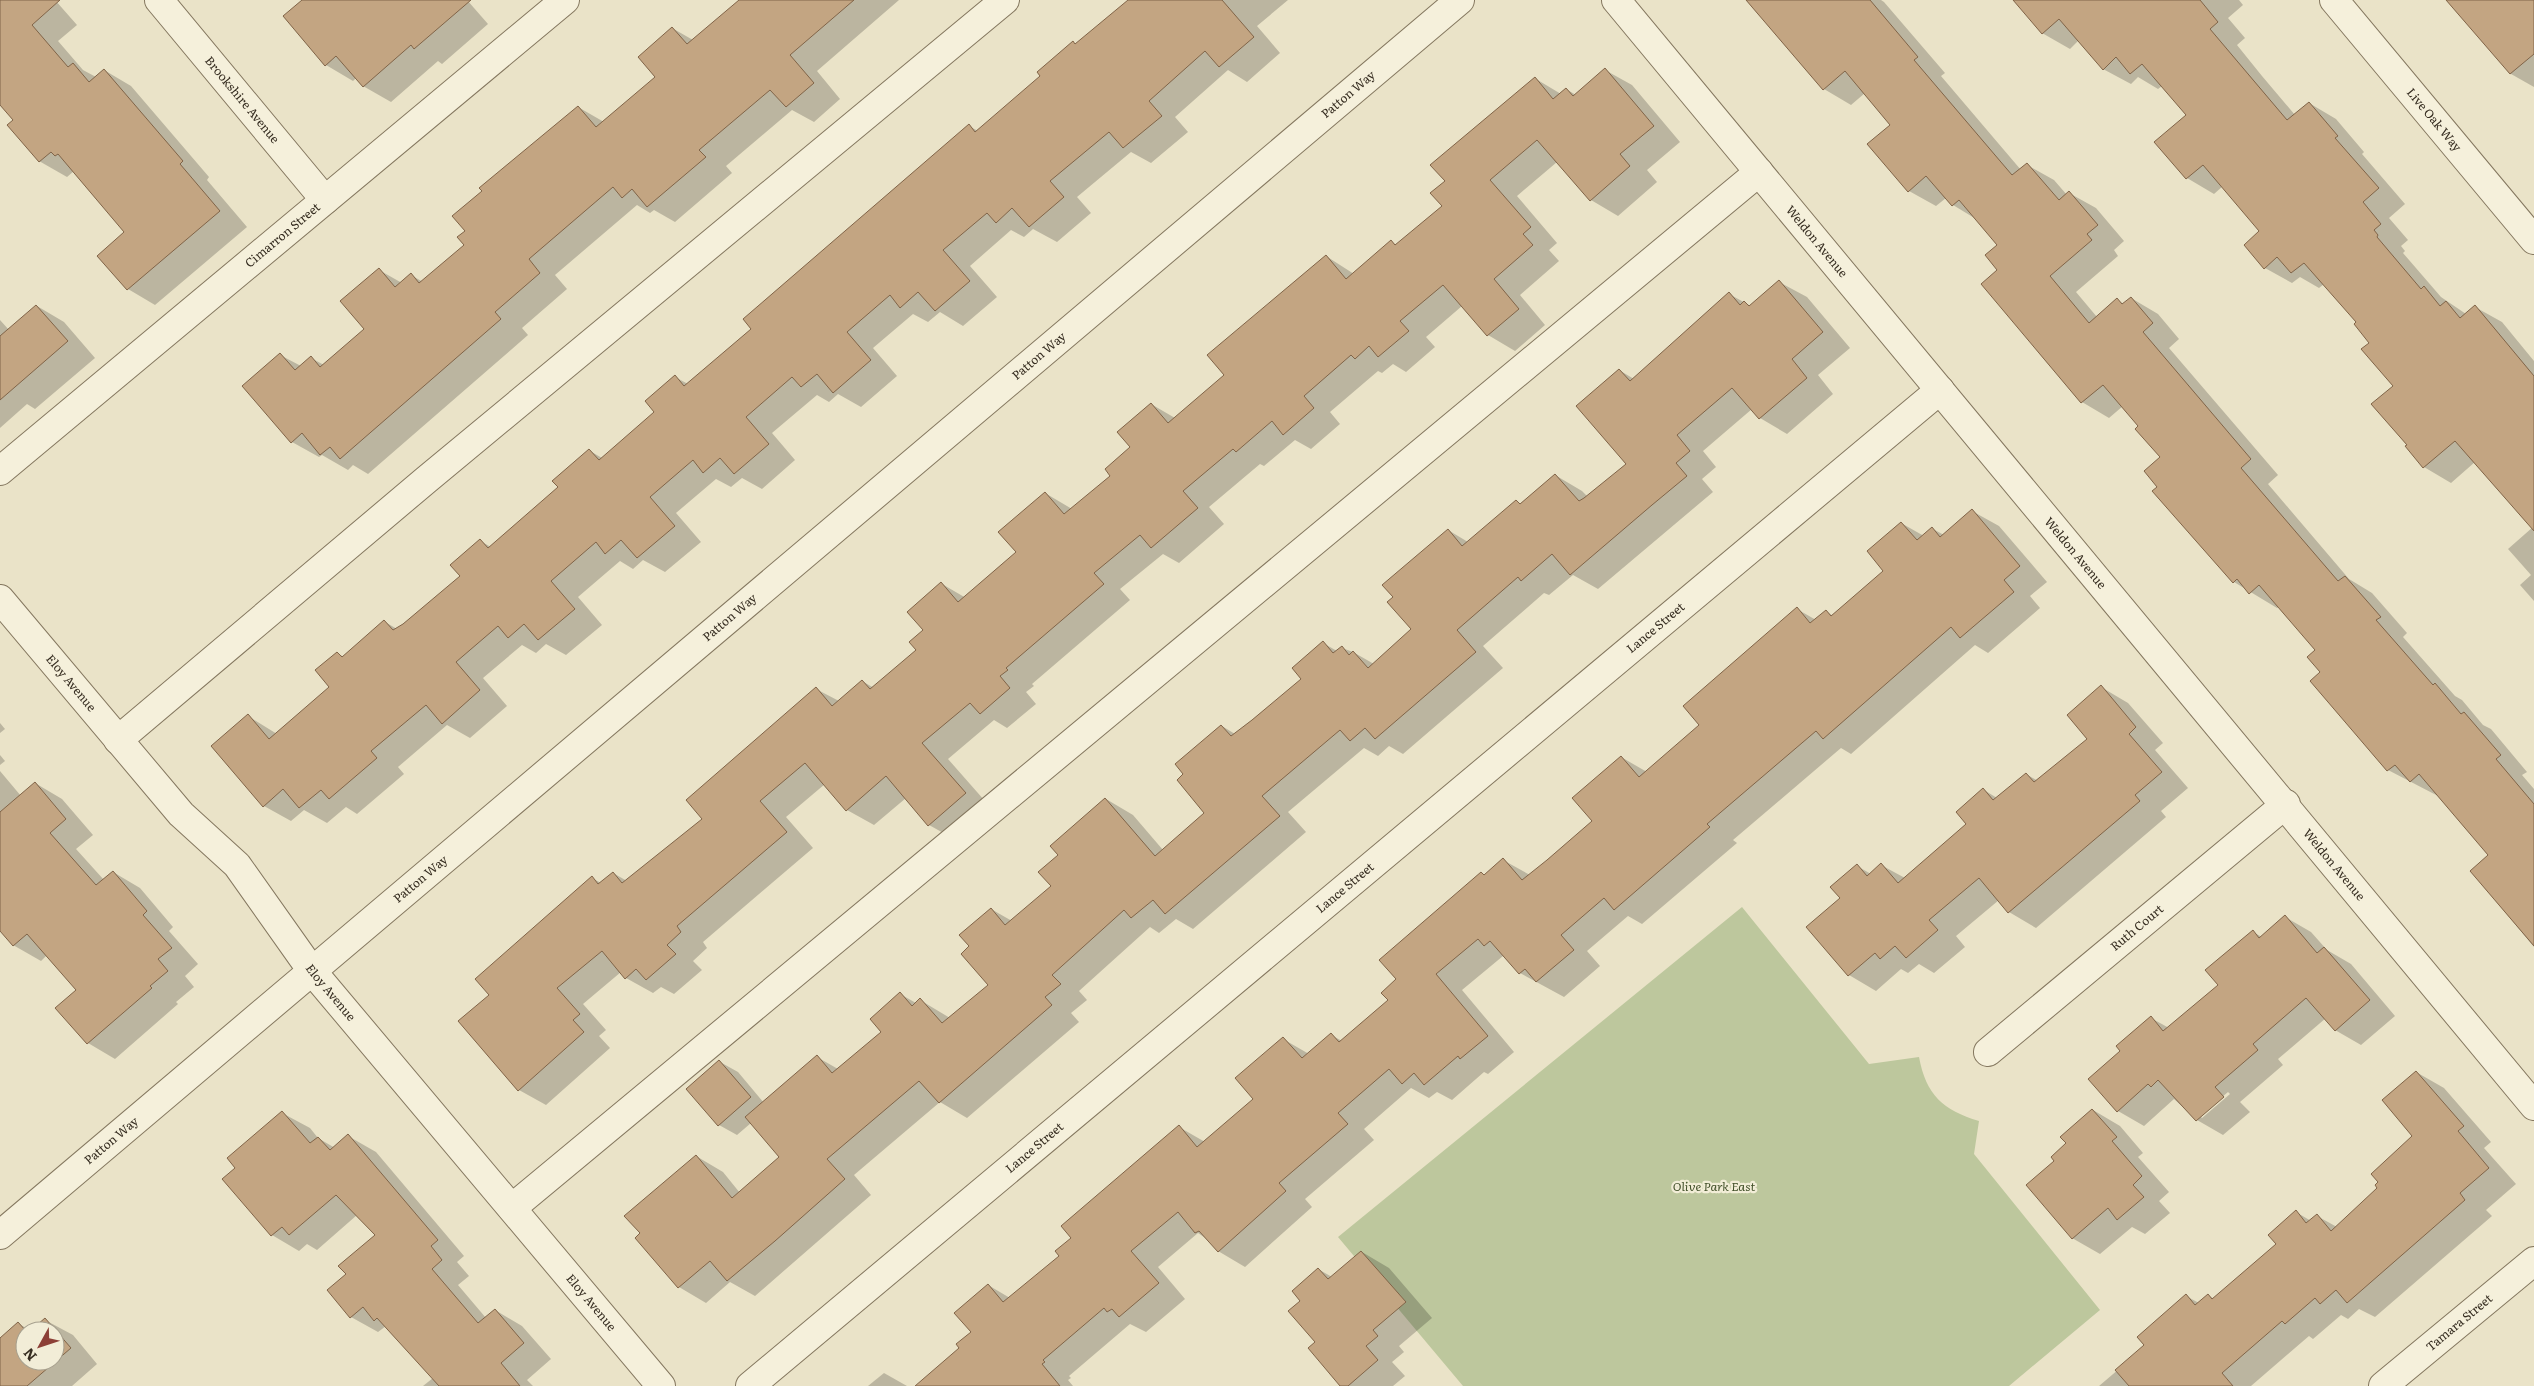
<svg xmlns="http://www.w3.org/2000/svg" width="2534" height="1386" viewBox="0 0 2534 1386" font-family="Literata,serif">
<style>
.green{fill:#bdc79d}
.shadow{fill:#0003;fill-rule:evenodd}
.building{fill:#c3a582;stroke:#806448}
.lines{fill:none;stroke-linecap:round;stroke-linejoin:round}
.minor-casing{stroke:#84775f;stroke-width:30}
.minor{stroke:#f5f0db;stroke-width:28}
.labels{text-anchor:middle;stroke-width:4.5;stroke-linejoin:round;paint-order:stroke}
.street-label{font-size:12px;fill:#362d21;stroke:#f2edd7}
.park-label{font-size:12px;font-style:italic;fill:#42502a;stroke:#f2edd7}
</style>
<rect width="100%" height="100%" fill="#eae3c8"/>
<path class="green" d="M1742,907L1869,1064L1919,1057C1926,1095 1943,1110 1979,1121L1974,1154L2100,1310L2009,1386H1463L1338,1237Z"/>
<g class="shadow">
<path d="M0,0H55L77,25L58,41L83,70L96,77L104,70L131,86L209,177L207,180L247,227L155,305L128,289L126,232L74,171L67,177L39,161L15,120L0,103Z"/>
<path d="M304,0H467L488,24L442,64L438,61L391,102L363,86L356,78L353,81L326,65L285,17Z"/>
<path d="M741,0H899L817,71L840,99L814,122L792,110L726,166L732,173L675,222L654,210L650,213L637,205L555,275L567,289L522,328L528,335L368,474L353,465L348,470L322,455L319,457L292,442L280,355L301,366L311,358L324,365L366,329L379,270L402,283L411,275L423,282L466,245L467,231L578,107L604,122L657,77L672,28L693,40Z"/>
<path d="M1130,0H1288L1257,26L1280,53L1247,82L1228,70L1175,117L1188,132L1151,163L1131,152L1077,197L1091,213L1057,242L1033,229L1024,237L1011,230L970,266L997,297L963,326L940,312L928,322L913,314L873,348L897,376L861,407L838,394L829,402L817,395L772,433L795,460L762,489L742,478L731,487L716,479L676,513L701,542L665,572L643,560L633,569L620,561L578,597L602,625L566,655L546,644L536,653L522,645L483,678L507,706L470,738L447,725L398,767L404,774L357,814L346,807L327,823L304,810L291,821L264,806L248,716L277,734L331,687L337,653L344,657L385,622L397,629L462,576L480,541L491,547L559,487L590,451L602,458L656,412L675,377L688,384L752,329L969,126L978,131L1042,76L1073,43L1077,45Z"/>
<path d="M1747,0H1881L1884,2L1945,73L1941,76L2021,170L2027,165L2054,180L2067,195L2069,193L2096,208L2124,241L2114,250L2118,256L2076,292L2097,317L2117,300L2124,304L2131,298L2158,314L2179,339L2169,348L2278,475L2268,484L2349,579L2372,593L2407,633L2403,637L2455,696L2462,700L2483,725L2491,729L2527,772L2522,775L2534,789V947L2471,871L2490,855L2438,796L2388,770L2312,681L2322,672L2317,650L2279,607L2277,608L2234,582L2154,491L2159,487L2161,457L2140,426L2123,406L2109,418L2082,402L1999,270V245L1976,219L1953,205L1946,198L1936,206L1909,191L1892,125L1865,93L1851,105L1824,89Z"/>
<path d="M2036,0H2239L2243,5L2228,18L2245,38L2237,45L2262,76L2295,115L2309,103L2336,119L2364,152L2362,154L2405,204L2389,218L2408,240L2401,246L2405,251L2403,253L2441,297L2466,314L2475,307L2502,322L2534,361V601L2520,585L2531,575L2508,549L2533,527L2475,462L2451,483L2424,467L2406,446L2408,445L2394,386L2358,322L2324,284L2319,288L2300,277L2292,283L2265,268L2261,231L2223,186L2214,194L2187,178L2188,115L2162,86L2158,89L2138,77L2131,84L2103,69L2078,41L2070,49L2042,33Z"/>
<path d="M2448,0H2534V87L2511,74Z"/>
<path d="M1605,70L1632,85L1680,142L1647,170L1657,182L1618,216L1591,200L1557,162L1517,196L1557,243L1549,250L1559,261L1520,295L1545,325L1515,351L1488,335L1462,306L1426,337L1435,347L1406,372L1393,364L1382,373L1378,371L1330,412L1340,424L1311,449L1295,440L1264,466L1260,464L1209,507L1224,524L1179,563L1163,554L1120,589L1130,600L1032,684L1034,686L1026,692L1036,704L1007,728L994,720L948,759L992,809L956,840L929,825L906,798L874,825L847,810L825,784L786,817L813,848L703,942L707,948L693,961L702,970L674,994L661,987L653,993L626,978L621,972L583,1004L606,1030L599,1036L610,1048L546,1105L519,1090L490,995L592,878L601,883L613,873L627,881L704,819L816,689L839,701L862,681L874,688L918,650L942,584L966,598L1018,552L1045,493L1072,509L1112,476L1132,448L1151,404L1175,418L1226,375L1326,256L1354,274L1391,242L1397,245L1443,206L1446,182L1536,79L1561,94L1566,89L1576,95Z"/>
<path d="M1779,282L1807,297L1850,348L1818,375L1833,394L1787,434L1760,418L1752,409L1703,451L1716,467L1702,479L1713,492L1598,589L1573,575L1549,595L1544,593L1483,646L1503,668L1403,754L1389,746L1378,756L1364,748L1288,812L1306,832L1193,929L1176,919L1159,933L1150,927L1079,991L1087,1000L1071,1013L1079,1022L967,1118L940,1102L854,1175L871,1195L755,1296L730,1282L706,1303L679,1287L696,1156L723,1172L740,1193L781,1157L751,1123L737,1135L719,1125L720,1062L738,1072L764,1103L817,1057L838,1069L882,1032L900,994L916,1003L920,1000L950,1018L990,985L970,946L991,909L1012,921L1052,886L1060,855L1106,799L1133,815L1163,850L1205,813L1222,726L1235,734L1303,679L1323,643L1337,651L1342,648L1353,652L1374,664L1413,629L1448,530L1468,542L1516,501L1521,504L1555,475L1582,491L1588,497L1627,464L1619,370L1634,379L1729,294L1751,306Z"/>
<path d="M37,306L64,322L95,358L35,409L27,404L0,428V320L9,330Z"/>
<path d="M1972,511L1999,526L2047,582L2030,596L2040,608L1988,653L1975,645L1851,754L1841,748L1733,840L1737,843L1642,924L1628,916L1587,951L1600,966L1564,997L1520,973L1503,956L1462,990L1514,1052L1488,1074L1484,1072L1452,1100L1437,1092L1429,1098L1411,1088L1364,1129L1374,1140L1305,1199L1312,1207L1245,1267L1218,1251L1207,1239L1198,1233L1158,1267L1185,1299L1146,1332L1130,1324L1069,1376L1071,1378L1068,1380L1073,1386H917L961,1348L972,1332L988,1285L1010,1298L1061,1256L1072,1238L1179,1127L1205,1142L1255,1099L1283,1039L1309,1054L1331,1035L1342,1041L1389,1000L1398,980L1481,873L1485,875L1503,860L1530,875L1594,821L1621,757L1647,772L1701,725L1797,609L1816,620L1826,611L1833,616L1885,571L1901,523L1924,536L1933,529L1944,535Z"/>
<path d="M2101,687L2128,703L2163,743L2155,750L2188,788L2161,811L2166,817L2036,928L2009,912L1999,900L1956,936L1965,947L1934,973L1919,964L1908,973L1901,969L1876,991L1849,975L1842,898L1857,866L1871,874L1881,865L1905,878L1968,824L1984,790L1997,798L2026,774L2038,781L2088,739Z"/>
<path d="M0,723L5,729L0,733Z"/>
<path d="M0,755L5,761L0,765Z"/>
<path d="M0,771L21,796L35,783L62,799L93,835L76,849L104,880L113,872L140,888L173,927L169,931L198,964L185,976L194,987L176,1002L178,1004L115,1059L88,1043L78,990L47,955L41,961L13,945L0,929Z"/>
<path d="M2285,917L2311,932L2327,950L2351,964L2395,1016L2361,1045L2335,1030L2326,1018L2278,1059L2283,1065L2240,1102L2250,1112L2223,1135L2197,1120L2174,1099L2144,1126L2118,1111L2122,1051L2151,1018L2169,1028L2219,985L2253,932L2262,937ZM2228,1092L2230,1094L2202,1118L2200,1116Z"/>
<path d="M2416,1072L2444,1088L2491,1142L2484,1148L2516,1184L2486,1210L2492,1216L2375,1317L2359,1309L2348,1319L2341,1315L2313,1339L2309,1336L2251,1386H2099L2146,1346L2186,1296L2199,1303L2208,1295L2214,1299L2278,1244L2296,1212L2311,1221L2317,1216L2337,1227L2379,1189L2414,1137Z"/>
<path d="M2093,1110L2120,1126L2143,1153L2138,1157L2169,1192L2159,1201L2170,1213L2145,1234L2132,1227L2100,1254L2072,1238L2056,1161Z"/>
<path d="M282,1113L310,1128L318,1138L335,1148L348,1136L376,1152L464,1256L457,1262L469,1276L458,1285L486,1318L495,1310L522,1326L551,1359L527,1380L533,1386H423L433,1378L386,1326L378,1332L351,1317L347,1274L376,1235L357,1215L317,1250L307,1244L299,1251L272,1235L223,1179L237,1168Z"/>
<path d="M1362,1252L1389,1268L1432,1318L1399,1346L1404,1352L1392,1362L1405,1376L1393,1386H1342L1317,1342L1302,1301L1318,1269L1332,1277Z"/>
<path d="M45,1320L73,1335L97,1364L72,1386H0V1340L19,1324L31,1331H25V1361H55V1331H32Z"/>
<path d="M884,1373L907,1386H868Z"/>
</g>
<g class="building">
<path d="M0,0H60L32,25L68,67L73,63L89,82L104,69L183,161L180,164L220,211L127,290L97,256L124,232L58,154L55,156L51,152L39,162L7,125L13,120L0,105Z"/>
<path d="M302,0H471L414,49L411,45L363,87L336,56L325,66L283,16Z"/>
<path d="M739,0H854L790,55L814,83L786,107L770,90L699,150L706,157L647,207L632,189L622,198L613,187L529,259L540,273L495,312L501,319L340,459L330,447L320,455L302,433L291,443L242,386L280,353L295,370L311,356L320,367L364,329L340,301L379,268L395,287L411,273L419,283L464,245L457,237L465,231L452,216L482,191L479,188L578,106L596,127L655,77L638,57L672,27L687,44Z"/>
<path d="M1128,0H1222L1254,37L1219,67L1205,51L1149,101L1162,116L1123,148L1109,132L1050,181L1064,197L1029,227L1012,208L996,223L987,213L943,250L970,281L935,311L918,292L900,308L890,295L847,332L871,360L833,393L817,374L801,387L792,377L746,417L769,444L734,474L720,458L703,473L693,460L650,497L675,526L637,558L621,540L605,554L596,542L551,581L575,609L538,640L524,624L508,638L498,626L456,662L480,690L442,724L426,705L371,751L377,758L329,799L321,790L299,808L283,789L263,807L211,746L248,714L269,739L329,687L315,670L337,652L342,657L384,620L393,630L403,624L460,576L450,565L480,539L488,548L558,487L552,481L589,449L599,460L654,412L645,401L675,375L684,386L751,329L743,319L969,124L975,132L1040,76L1037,72L1073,41L1075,44Z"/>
<path d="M1746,0H1870L1918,57L1914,60L2012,175L2027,163L2059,200L2069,191L2098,225L2087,234L2092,240L2050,276L2089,323L2117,298L2122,304L2131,297L2153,323L2143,332L2251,459L2241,468L2338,581L2345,576L2381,617L2376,620L2433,685L2435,683L2461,714L2464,712L2501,755L2496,759L2534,804V946L2470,871L2488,855L2419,774L2410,782L2395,765L2387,771L2310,681L2320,672L2307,657L2315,650L2259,585L2249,594L2237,579L2233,583L2152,491L2157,487L2144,471L2160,457L2135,429L2138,426L2103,385L2081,403L1981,284L1997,270L1985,255L1997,245L1959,200L1952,206L1926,176L1908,192L1867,144L1890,125L1845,71L1823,90Z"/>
<path d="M2013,0H2200L2218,22L2210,29L2287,120L2309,102L2338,136L2335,138L2379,188L2363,202L2381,224L2374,230L2378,235L2377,237L2421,289L2424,286L2440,306L2446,301L2460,318L2475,305L2534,376V531L2455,441L2423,468L2405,446L2407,445L2371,404L2393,386L2361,349L2369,343L2354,324L2356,322L2304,263L2291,273L2277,257L2264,269L2244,245L2259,231L2203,165L2186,179L2154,142L2186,115L2142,64L2130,74L2116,57L2103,70L2059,19L2042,34Z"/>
<path d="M2446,0H2534V54L2510,74Z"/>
<path d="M1605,68L1654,126L1620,154L1630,166L1590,201L1537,140L1490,180L1531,227L1523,234L1533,245L1494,279L1519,309L1487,336L1443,285L1400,321L1409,331L1378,357L1369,346L1355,359L1351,355L1304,396L1314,408L1283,435L1272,421L1236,452L1233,449L1183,491L1198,508L1151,548L1140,535L1094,573L1104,584L1006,668L1008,670L1000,676L1010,688L980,714L970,703L922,743L966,793L928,826L886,776L846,811L805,763L760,801L787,832L677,926L681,932L667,945L676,954L646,980L636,969L625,979L602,951L557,988L580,1014L573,1020L584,1032L518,1091L458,1021L489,995L475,979L592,876L598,884L613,872L622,883L702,819L686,800L816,687L832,706L862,680L870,689L916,650L909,642L923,630L907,612L941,582L958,602L1016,552L998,532L1045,492L1064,514L1110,476L1105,469L1130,447L1117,432L1151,403L1168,423L1224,375L1207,355L1326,255L1346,279L1391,240L1395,245L1442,206L1430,193L1445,181L1430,165L1535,77L1553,99L1566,88L1573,96Z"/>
<path d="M1779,280L1823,332L1792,359L1807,378L1759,419L1732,388L1677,435L1690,451L1676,463L1687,476L1652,505L1570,575L1552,554L1521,581L1518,577L1457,630L1476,652L1375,739L1365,728L1350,741L1340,730L1262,796L1280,816L1165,914L1153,900L1131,918L1124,910L1052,975L1061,984L1045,997L1052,1005L939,1103L919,1081L827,1159L845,1179L775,1241L727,1281L710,1261L678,1288L635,1238L640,1233L624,1216L696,1155L732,1198L779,1157L745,1117L817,1055L832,1073L881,1032L870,1019L900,992L912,1006L920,998L942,1023L988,985L961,954L969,946L959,935L991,908L1005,925L1051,886L1038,872L1058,855L1050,846L1105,798L1155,856L1204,813L1177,780L1183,774L1175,764L1221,725L1231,736L1252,720L1301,679L1292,668L1323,641L1333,653L1342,646L1349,655L1353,651L1368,668L1411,629L1387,602L1393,597L1382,585L1448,529L1462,546L1516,500L1520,504L1555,474L1579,501L1584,498L1626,464L1576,406L1619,369L1630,381L1729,292L1740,305L1744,301L1749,306Z"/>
<path d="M36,305L68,341L0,400V336Z"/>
<path d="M1972,509L2020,566L2004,580L2014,592L1960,638L1951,627L1823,739L1816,731L1707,824L1710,827L1614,910L1604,898L1561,935L1574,950L1536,982L1525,969L1519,974L1490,941L1484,946L1478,939L1436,974L1488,1036L1460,1059L1458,1056L1424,1085L1414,1073L1402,1084L1389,1069L1338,1113L1348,1124L1279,1183L1286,1191L1218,1252L1199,1231L1195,1233L1178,1212L1131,1251L1159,1283L1119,1317L1112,1309L1107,1312L1104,1308L1043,1360L1045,1362L1042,1364L1060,1386H915L959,1348L956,1344L971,1332L954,1313L988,1284L1003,1302L1059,1256L1055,1251L1071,1238L1061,1226L1179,1125L1197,1147L1253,1099L1235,1078L1283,1037L1302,1058L1331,1033L1339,1042L1388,1000L1381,993L1396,979L1379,960L1481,872L1484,875L1503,858L1522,880L1547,860L1592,821L1572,798L1621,756L1639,777L1699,725L1683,706L1797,607L1810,623L1826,610L1831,616L1883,571L1867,551L1901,522L1917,540L1932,527L1940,537Z"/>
<path d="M2101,685L2136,727L2129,734L2162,772L2135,795L2140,801L2008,913L1979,878L1929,920L1938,930L1906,958L1895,946L1880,959L1875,953L1848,976L1806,927L1840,898L1830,887L1857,864L1867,876L1881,863L1898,883L1966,824L1956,812L1983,788L1993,800L2026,773L2034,782L2087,739L2067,715Z"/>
<path d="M35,782L66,819L50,833L96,885L113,871L147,911L143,915L172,948L158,959L168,971L150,986L152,988L87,1044L55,1008L76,990L27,934L13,946L0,931V812Z"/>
<path d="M2285,915L2317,953L2324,947L2370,1000L2335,1031L2306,998L2253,1044L2258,1050L2215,1087L2224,1097L2196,1121L2158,1080L2151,1087L2148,1084L2117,1112L2088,1079L2120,1051L2116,1046L2151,1016L2163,1031L2218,985L2205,970L2253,930L2259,938Z"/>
<path d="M719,1060L751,1097L718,1126L686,1089Z"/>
<path d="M2416,1071L2464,1126L2458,1131L2489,1168L2460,1193L2465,1200L2347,1303L2336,1290L2320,1304L2315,1298L2285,1324L2282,1321L2222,1373L2233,1386H2129L2115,1370L2144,1345L2137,1337L2186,1294L2195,1305L2208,1294L2212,1299L2276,1244L2268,1235L2296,1210L2306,1223L2317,1214L2331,1231L2377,1188L2375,1185L2378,1182L2371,1174L2412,1136L2382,1100Z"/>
<path d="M2092,1109L2117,1137L2112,1141L2142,1176L2133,1185L2144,1197L2117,1220L2108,1208L2072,1239L2026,1185L2054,1161L2051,1157L2066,1143L2060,1137Z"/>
<path d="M282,1111L310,1143L318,1137L330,1150L348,1134L438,1240L431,1246L442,1260L432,1269L478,1323L495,1309L524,1343L501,1363L520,1386H439L377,1318L374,1321L363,1307L350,1318L327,1290L346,1274L338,1266L375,1235L336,1195L289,1235L282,1227L271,1236L222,1179L235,1168L227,1158Z"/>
<path d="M1361,1251L1406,1302L1373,1330L1378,1336L1366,1346L1378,1360L1348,1386H1340L1308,1348L1315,1342L1288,1311L1300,1301L1292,1291L1318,1268L1328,1279Z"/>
<path d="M45,1318L71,1348L27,1386H0V1338L18,1322L26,1331L25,1361H55V1331H30Z"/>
</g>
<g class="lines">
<defs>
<g id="minor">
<path id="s1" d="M159,0L325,200"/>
<path id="s2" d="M1616,0L2534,1106"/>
<path id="s3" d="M2334,0L2534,240"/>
<path id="s4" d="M0,471L565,0"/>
<path id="s5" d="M0,599L181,814L237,865L312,971L661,1386"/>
<path d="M118,740L426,480L1005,0"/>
<path id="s6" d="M1988,1052L2286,804"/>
<path d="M512,1208L1759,172"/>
<path id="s7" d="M0,1235L1460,0"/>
<path id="s8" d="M750,1386L1940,390"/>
<path id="s9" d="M2383,1386L2534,1261"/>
</g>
</defs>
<use href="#minor" class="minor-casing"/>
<use href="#minor" class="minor"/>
</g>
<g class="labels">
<g class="street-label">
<text dy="4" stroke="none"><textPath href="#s7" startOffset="1766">Patton Way</textPath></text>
<text dy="4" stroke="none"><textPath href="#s1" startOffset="130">Brookshire Avenue</textPath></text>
<text dy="4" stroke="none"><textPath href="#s3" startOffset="156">Live Oak Way</textPath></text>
<text dy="4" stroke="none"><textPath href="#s4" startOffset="368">Cimarron Street</textPath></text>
<text dy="4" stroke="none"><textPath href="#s2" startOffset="314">Weldon Avenue</textPath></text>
<text dy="4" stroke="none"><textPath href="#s7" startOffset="1361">Patton Way</textPath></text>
<text dy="4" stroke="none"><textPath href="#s2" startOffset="719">Weldon Avenue</textPath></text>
<text dy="4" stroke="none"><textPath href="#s7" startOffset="956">Patton Way</textPath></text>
<text dy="4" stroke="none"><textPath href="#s8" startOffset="1181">Lance Street</textPath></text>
<text dy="4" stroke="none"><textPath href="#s5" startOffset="110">Eloy Avenue</textPath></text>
<text dy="4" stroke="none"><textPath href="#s2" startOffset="1124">Weldon Avenue</textPath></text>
<text dy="4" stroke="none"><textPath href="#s7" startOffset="551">Patton Way</textPath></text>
<text dy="4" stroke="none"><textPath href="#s8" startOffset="776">Lance Street</textPath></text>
<text dy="4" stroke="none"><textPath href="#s6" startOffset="194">Ruth Court</textPath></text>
<text dy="4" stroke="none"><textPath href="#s5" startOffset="515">Eloy Avenue</textPath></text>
<text dy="4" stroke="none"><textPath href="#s7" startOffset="146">Patton Way</textPath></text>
<text dy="4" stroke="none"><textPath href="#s8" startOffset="371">Lance Street</textPath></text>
<text dy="4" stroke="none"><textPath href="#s5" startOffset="920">Eloy Avenue</textPath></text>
<text dy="4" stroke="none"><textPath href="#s9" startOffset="99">Tamara Street</textPath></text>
</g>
<g class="park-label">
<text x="1714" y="1191">Olive Park East</text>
</g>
</g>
<g transform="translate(40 1346) rotate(230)"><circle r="24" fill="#f2edd7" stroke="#a7a08e"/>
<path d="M0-4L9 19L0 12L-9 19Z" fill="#8c3f36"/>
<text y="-8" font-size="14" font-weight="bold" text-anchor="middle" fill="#362d21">N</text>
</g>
</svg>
